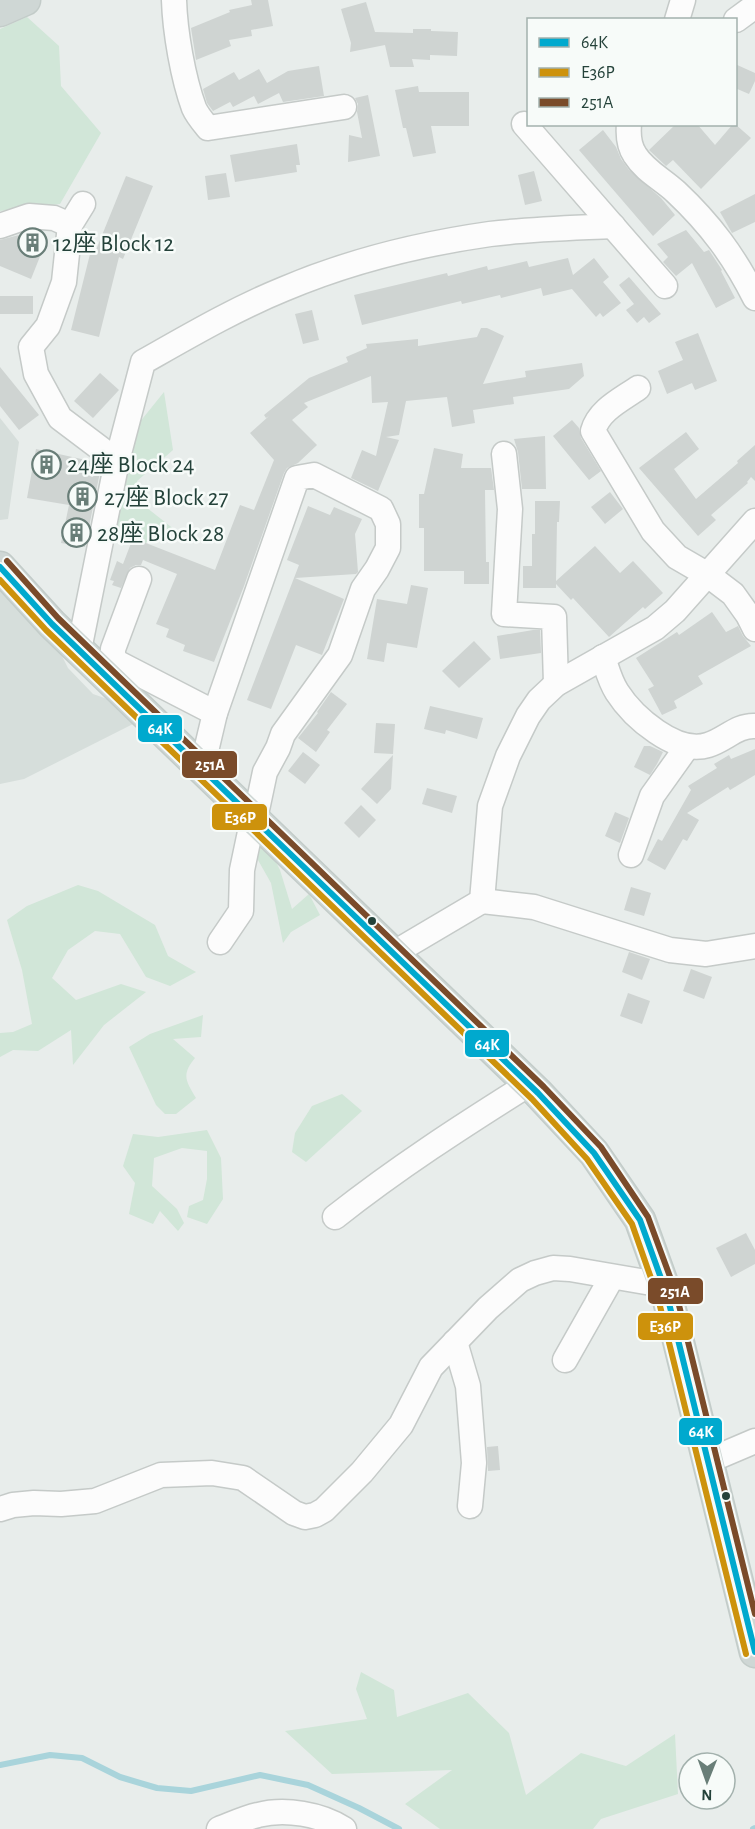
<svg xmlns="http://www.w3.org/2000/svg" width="755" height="1829" viewBox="0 0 755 1829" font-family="'Alegreya Sans','Noto Sans TC',sans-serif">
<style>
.built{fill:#d6dedb}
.green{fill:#d1e6d8}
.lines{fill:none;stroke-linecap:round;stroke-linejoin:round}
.stream{stroke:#a9d4db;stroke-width:6}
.building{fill:#cfd4d2}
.minor-casing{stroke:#c5cac8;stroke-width:27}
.major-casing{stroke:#c3ccc9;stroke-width:33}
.minor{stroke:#fcfcfc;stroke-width:24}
.major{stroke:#cfd7d5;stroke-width:30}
.bus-1-casing{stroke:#f7fbf9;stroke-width:10}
.bus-2-casing{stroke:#f7fbf9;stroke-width:10}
.bus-3-casing{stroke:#f7fbf9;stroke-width:10}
.bus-1{stroke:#00a9ce;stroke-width:6}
.bus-2{stroke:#cd920c;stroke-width:6}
.bus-3{stroke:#7a4b2a;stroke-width:6}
.bus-dot{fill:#24423a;stroke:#f7fbf9;stroke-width:2}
.labels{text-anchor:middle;stroke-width:5;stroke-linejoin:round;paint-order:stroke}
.poi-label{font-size:24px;fill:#24423a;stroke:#f7fbf9;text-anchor:start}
.line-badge{stroke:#f7fbf9;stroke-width:2}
.badge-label{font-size:16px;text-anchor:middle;font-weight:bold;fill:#fff}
</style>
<rect width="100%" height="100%" fill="#e8edeb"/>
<g class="built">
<path d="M0,418L19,442L8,519L0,520Z"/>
<path d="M0,587L57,646L68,668L93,694L110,700L133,724L24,779L0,784Z"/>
</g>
<g class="green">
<path d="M27,17L59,46L61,86L101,133L60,204L0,211V29Z"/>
<path d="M164,392L173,450L137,481L142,504L175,530L136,547L115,526L120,495L139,423Z"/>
<path d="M265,840L280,870L292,909L309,894L320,915L291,932L283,943L271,883L254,853Z"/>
<path d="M78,885L98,891L155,925L168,956L196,972L170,986L146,977L120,934L95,931L68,950L52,978L76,1000L121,984L146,992L104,1025L73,1065L71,1030L38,1051L13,1050L0,1057V1033L13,1032L32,1024L22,970L7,920L27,906Z"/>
<path d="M203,1015L201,1037L173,1039L195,1058C181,1075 186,1081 196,1098L176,1114H165L156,1105L129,1047L150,1034Z"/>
<path d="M342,1094L362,1111L306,1162L292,1152L295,1133L312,1106Z"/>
<path d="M207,1130L221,1158L223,1199L207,1224L187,1217L189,1206L203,1200L207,1179V1151L182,1148L154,1158L152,1186L177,1209L184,1223L178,1231L160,1211L153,1224L129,1214L135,1183L123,1166L133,1134L158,1137Z"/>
<path d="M361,1672L394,1690L397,1717L468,1693L509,1733L526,1795L581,1753L626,1766L675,1734L678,1794L601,1819L593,1829H440L405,1804L452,1770L332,1774L285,1731L367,1719L356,1689Z"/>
</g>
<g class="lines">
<g class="stream">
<path d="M0,1765L50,1755L82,1758L120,1777L157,1788L191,1791L260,1775L308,1785L359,1808L399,1829"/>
<path d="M753,1829L755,1828"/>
</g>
</g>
<g class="building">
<path d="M251,0H268L273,26L251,30L252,36L229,40L231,46L196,60L191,28L230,12L229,10L252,5Z"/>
<path d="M366,2L375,32L413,33V29H431V31L458,32L457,56L430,55V60L412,59L414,67H390L385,45L350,52L351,43L341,9Z"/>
<path d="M735,64L755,73V81L749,94L735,88Z"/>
<path d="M319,66L324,96L283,102L279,93L258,104L254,96L233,107L230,102L213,111L207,103L203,89L234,72L239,80L259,69L267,83L288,71Z"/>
<path d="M418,86L419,92H469V126H431L436,153L413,157L406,128H403L395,90Z"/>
<path d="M368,95L380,156L348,162L349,135L362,138L357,112L358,104L355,98Z"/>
<path d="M676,124H697L715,145L733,124H735L751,138L701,189L673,160L666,166L649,150Z"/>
<path d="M603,130L616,147L621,159L629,170L661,198L675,215L653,236L579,150Z"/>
<path d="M297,144L300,165H296L297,172L235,182L230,155Z"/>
<path d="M534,171L542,201L525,205L518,175Z"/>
<path d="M226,173L230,197L208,200L205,176Z"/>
<path d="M126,176L153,186L123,259L119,257L99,337L71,330L90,254L94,255Z"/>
<path d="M755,194V222L732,233L720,212Z"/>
<path d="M686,230L704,252L709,250L722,270L721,271L735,298L716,308L692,263L676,276L663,262L668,257L657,244Z"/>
<path d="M30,231L47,239L31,279L0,266V240L19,235L27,237Z"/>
<path d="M568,258L573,275L594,258L609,277L603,282L621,303L603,317L600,313L596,317L572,289L543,296L541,288L501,298L500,295L462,304L461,301L362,325L354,295L447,273L448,276L487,266L488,270L527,261L529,267Z"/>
<path d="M629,277L661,314L649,323L644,317L637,323L626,310L634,304L619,285Z"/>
<rect x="0" y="296" width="33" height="18"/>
<path d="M312,310L319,340L303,344L295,314Z"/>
<path d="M481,328H487L504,336L483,384L526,377L525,371L582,363L584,376L569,389L513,397L514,404L473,410L475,423L452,427L447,397L406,401L399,435L386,437L399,440L378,491L351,478L362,450L376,456L388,402L372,403L371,376L304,403L308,407L292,420L317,445L298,463L287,468L284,473L244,586L214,662L183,651L185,645L166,637L169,629L156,624L177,574L143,560L141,565H136L130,568L121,588L112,585L114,581L110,580L117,561L123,564L133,538L215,570L240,505L254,510L274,460L250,433L269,416L266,418L264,415L309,378L348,362L346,357L367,348L366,344L418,339V346L477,337Z"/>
<path d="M698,333L717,381L695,390L692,383L667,394L658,371L683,360L675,342Z"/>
<path d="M0,367L39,415L19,430L0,406Z"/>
<path d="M100,373L119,390L93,418L74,401Z"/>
<path d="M572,420L579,428L581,438L601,471L589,480L553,436Z"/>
<path d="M686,432L699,449L674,469L696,499L738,463L737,461L755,445V481L751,477L747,482L748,483L711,515L716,520L698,536L639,468Z"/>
<path d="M545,436L546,489H522L518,452L514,439Z"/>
<path d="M434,448L463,454L461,468H491L494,490H485L486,562H489V584H464V571H424V528H419V494H424Z"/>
<path d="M36,449L95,462L101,467L85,547L61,543L69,505L27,498Z"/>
<path d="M610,492L623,509L605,524L591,507Z"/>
<path d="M535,501H560L559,522H557L556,581L595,546L620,573L633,561L663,593L645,609L643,607L609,637L573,598L571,600L556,584V588H523V566H532V534H535Z"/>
<path d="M308,506L330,515L334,507L362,519L355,534L358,572L356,574L295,578L344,599L322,655L296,645L271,709L247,700L299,565L287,560Z"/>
<path d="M411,585L428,588L417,648L387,643L384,662L367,659L377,599L407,604Z"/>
<path d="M712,612L726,632L738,626L743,636L751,646L698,676L703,684L674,701L677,708L662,715L648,689L654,686L636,658L677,632L679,635Z"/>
<path d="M533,630H540L541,653L500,659L497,636Z"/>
<path d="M474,641L491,659L459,688L442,671Z"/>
<path d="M331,692L347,704L327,730L330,732L316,752L298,738L318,713L317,712Z"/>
<path d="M430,706L483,718L477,739L446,730L445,734L424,729Z"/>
<path d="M376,723L395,724L393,754L374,753Z"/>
<path d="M644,746H650L663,752L657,764L650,775L634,767Z"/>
<path d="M755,749V775L730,790L728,787L687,813L699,820L687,841L683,839L665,870L647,860L658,839L662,841L691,790L688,786L717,768L714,764L729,755L731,759Z"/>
<path d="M303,752L320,765L305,784L288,771Z"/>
<path d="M393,755L391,789L377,804L361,789Z"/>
<path d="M427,788L457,796L452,813L422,804Z"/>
<path d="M361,805L376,820L359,838L344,823Z"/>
<path d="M615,812L629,818L620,843L605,836Z"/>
<path d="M631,887L651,893L644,916L624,910Z"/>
<path d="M629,952L650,959L642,980L622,972Z"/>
<path d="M691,969L712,977L704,999L683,991Z"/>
<path d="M628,993L650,1001L642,1024L620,1016Z"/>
<path d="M746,1233L755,1250V1264L731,1277L716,1248Z"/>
<path d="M498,1446L500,1470L488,1471L487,1447Z"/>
</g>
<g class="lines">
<defs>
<g id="minor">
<path d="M174,0C175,32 183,78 194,108C197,115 203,122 208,128L344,107"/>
<path d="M677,20L683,0"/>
<path d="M736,20L755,6"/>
<path d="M524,124L665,286"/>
<path d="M629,124C628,135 629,146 635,155C645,171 662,179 676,192C710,224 734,256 755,298"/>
<path d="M83,204L70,225L64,282L48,326L31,347L36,374L60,418L117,461"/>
<path d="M0,226L29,216L54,218L70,225"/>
<path d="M638,388C621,400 599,410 593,431L653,531L677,557L708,575L733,594L748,615L755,629"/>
<path d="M504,454L510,509L504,614L554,617L556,684"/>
<path d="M139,579L113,649V657L118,663L215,713"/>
<path d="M79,650L117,461L143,362C189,336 235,309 284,289C350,261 420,244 490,234C531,229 572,228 613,226"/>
<path d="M603,657C607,669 610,681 617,692C633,717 676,755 708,745C725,740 737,725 755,726"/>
<path d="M202,768L215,713L297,478L314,475L381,509L388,524V548L377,569L363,589L340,655L283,734L278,748L265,772L255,819L250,832L242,870L241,911L220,942"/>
<path d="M631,855L652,796L687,747"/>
<path d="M482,901L534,907L670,950L706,954L755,946"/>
<path d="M394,953L482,901L490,806L508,756L528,716L539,700L556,684L655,628L675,611L755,521"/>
<path d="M335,1217C397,1168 462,1126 529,1084"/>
<path d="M455,1342L468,1386L474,1463L470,1506"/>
<path d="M565,1360L612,1277"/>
<path d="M708,1461L755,1441"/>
<path d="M0,1509L13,1505L34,1503L61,1504L95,1501L161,1475L212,1473L243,1478L294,1513L305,1517L315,1515L324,1510L362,1472L401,1425L431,1367L488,1308L520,1280L535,1273L553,1268L570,1269L663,1285"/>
<path d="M219,1829C232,1824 245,1818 258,1815C285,1808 321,1814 344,1829"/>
</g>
<g id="major">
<path d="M0,11L25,0"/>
<path d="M0,567L52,624L538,1093L594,1153L640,1220L667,1295L755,1652"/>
</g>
</defs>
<use href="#minor" class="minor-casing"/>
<use href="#major" class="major-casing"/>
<use href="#minor" class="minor"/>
<use href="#major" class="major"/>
<defs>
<path id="bus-1" d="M0,567L52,624L538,1093L594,1153L640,1220L667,1295L755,1652"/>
<path id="bus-2" d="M0,580L46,630L532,1099L587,1159L632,1224L658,1298L746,1654"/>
<path id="bus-3" d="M7,561L58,618L544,1087L601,1147L648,1217L676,1293L755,1614"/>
</defs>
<use href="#bus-1" class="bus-1-casing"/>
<use href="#bus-2" class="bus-2-casing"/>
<use href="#bus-3" class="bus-3-casing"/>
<use href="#bus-1" class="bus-1"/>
<use href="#bus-2" class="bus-2"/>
<use href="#bus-3" class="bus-3"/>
</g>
<defs>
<symbol id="building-ring" viewBox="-11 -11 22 22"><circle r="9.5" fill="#f7fbf9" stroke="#697e78" stroke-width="1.5"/><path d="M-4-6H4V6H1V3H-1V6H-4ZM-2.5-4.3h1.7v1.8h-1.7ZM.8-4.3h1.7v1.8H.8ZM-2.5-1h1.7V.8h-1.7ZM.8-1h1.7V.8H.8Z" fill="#697e78"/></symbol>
</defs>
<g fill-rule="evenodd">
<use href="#building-ring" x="16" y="226" width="33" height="33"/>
<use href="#building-ring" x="30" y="448" width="33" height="33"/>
<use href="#building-ring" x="66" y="480" width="33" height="33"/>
<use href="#building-ring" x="60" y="516" width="33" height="33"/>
</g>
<g class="bus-dot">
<circle cx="372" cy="921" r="5"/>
<circle cx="726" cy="1496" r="5"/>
</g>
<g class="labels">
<g class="poi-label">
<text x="53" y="251">12座 Block 12</text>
<text x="67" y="472">24座 Block 24</text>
<text x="104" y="505">27座 Block 27</text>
<text x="97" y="541">28座 Block 28</text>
</g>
</g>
<g class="line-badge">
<rect x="137" y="714" width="46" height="29" rx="6" fill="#00a9ce"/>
<rect x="181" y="750" width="57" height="29" rx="6" fill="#7a4b2a"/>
<rect x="211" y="803" width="57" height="28" rx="6" fill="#cd920c"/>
<rect x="464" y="1029" width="46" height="29" rx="6" fill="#00a9ce"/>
<rect x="647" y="1277" width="57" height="28" rx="6" fill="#7a4b2a"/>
<rect x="637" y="1312" width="57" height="29" rx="6" fill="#cd920c"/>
<rect x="678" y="1417" width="45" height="29" rx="6" fill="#00a9ce"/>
</g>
<g class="badge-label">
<text x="160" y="734">64K</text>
<text x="210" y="770">251A</text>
<text x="240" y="823">E36P</text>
<text x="487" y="1050">64K</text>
<text x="675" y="1297">251A</text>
<text x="665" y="1332">E36P</text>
<text x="701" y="1437">64K</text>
</g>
<rect x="527" y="18" width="210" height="108" fill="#f7fbf9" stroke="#a3b1ad" stroke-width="1.5"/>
<rect x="539" y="38" width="30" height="9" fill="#00a9ce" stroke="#a3b1ad" stroke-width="1.5"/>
<text x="581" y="48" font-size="18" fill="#24423a">64K</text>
<rect x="539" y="68" width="30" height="9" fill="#cd920c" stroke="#a3b1ad" stroke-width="1.5"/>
<text x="581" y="78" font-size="18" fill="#24423a">E36P</text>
<rect x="539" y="98" width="30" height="9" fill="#7a4b2a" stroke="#a3b1ad" stroke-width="1.5"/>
<text x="581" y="108" font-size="18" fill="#24423a">251A</text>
<g transform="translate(707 1781) rotate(181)"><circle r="28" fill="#f7fbf9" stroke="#a3b1ad" stroke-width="1.5"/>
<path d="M0-4.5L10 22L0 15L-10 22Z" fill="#697e78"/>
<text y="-9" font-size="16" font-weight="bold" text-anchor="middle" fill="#24423a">N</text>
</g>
</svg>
